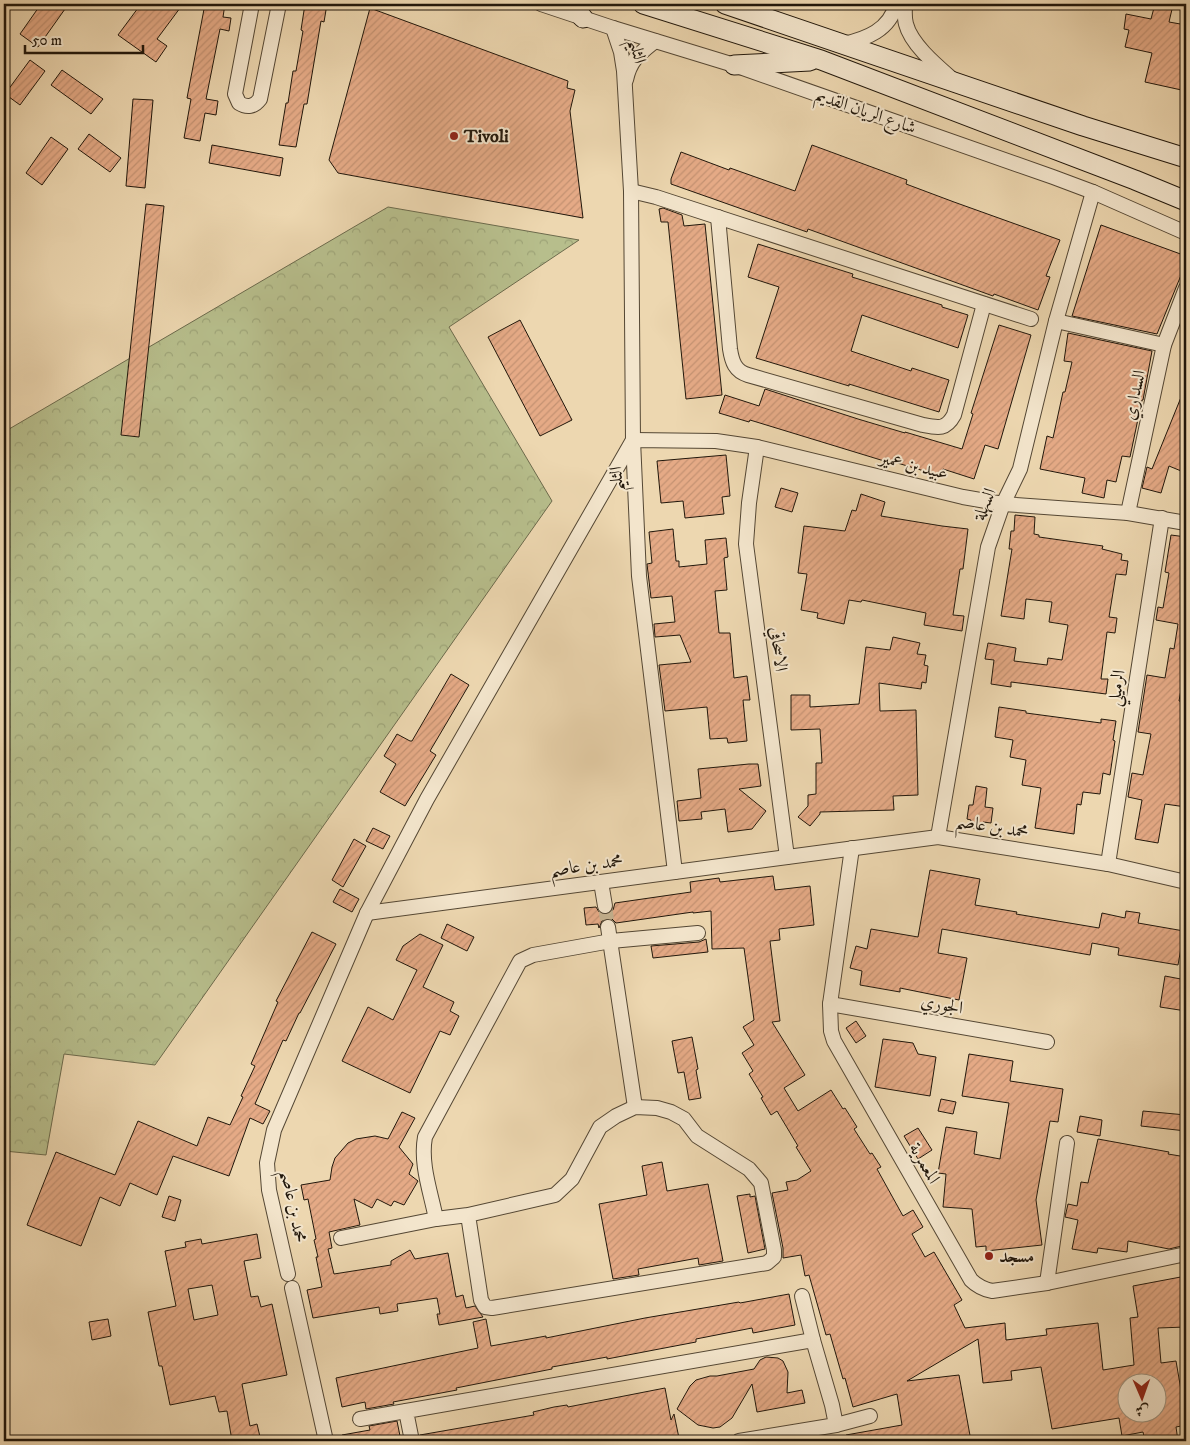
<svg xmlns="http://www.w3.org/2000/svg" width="1190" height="1445" viewBox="0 0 1190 1445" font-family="'IM FELL DW Pica',Amiri,serif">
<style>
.forest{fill:url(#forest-crowns);stroke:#6c6a4c}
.building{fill:url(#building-hatch);stroke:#21170b;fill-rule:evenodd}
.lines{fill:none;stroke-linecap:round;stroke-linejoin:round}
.street-tunnel{stroke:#c4b18f;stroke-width:14;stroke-dasharray:14 7;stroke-linecap:butt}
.street-casing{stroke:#544734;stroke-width:16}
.secondary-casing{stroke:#21170b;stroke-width:21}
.street{stroke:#f3e5cc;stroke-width:14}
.secondary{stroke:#f3e5cc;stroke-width:19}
.poi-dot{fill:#8f2418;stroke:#f3e5cc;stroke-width:2}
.labels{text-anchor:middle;stroke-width:4;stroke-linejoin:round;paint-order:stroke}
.street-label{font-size:18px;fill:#21170b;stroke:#f3e5cc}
.poi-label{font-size:18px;font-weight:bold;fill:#21170b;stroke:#f3e5cc;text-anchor:start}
</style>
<defs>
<pattern id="forest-crowns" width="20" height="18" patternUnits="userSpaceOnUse" patternTransform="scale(1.25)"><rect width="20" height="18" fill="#b7be8c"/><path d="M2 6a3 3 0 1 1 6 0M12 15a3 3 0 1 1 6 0" fill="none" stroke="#9da377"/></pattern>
<pattern id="building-hatch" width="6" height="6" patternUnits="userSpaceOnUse" patternTransform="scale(1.25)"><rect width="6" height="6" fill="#e5aa86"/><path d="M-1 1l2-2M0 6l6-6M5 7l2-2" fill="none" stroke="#c49272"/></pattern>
</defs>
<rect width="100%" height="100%" fill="#edd7b0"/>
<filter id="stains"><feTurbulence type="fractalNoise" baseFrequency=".004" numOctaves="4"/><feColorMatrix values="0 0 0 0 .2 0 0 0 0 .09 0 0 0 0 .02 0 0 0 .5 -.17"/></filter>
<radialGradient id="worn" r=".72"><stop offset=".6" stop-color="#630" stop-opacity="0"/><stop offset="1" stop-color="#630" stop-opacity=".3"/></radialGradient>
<path class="forest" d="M388,207L579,240L449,327L552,501L155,1065L64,1054L46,1155L4,1151V432Z"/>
<g class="building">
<path d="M41,4H58L65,9L38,47L20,34Z"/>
<path d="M141,4H183L157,39L167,46L156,62L118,35Z"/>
<path d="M205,4H225L223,17L231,18L229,31L220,29L206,99L218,101L216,115L205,113L200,141L184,138L191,99L187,98Z"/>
<path d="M305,4H327L324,22L321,21L307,104H304L296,147L279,145L286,103H288L293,71H296L303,31L301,30Z"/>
<path d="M1155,4L1173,5L1169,22L1186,25V91L1145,82L1152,53L1125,47L1129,30L1124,29L1126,14L1151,19Z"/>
<path d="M370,8L568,81L567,88L575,90L570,111L583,218L338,173L329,160Z"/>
<path d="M30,60L45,71L20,105L5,94Z"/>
<path d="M62,70L103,99L91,114L51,85Z"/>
<path d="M133,99L153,100L145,188L126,186Z"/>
<path d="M89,134L121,158L110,172L78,149Z"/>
<path d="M51,137L68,149L42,185L26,173Z"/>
<path d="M212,145L283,158L280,176L209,163Z"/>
<path d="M812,145L907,180L906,184L954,202L1060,240L1046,276L1050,277L1038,310L994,294L993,296L808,229L807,232L671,184V179L681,152L729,170L730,168L795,191Z"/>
<path d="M146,204L164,206L139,437L121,435Z"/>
<path d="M663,208L682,215L684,226L705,224L722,395L686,399L668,222H661L659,209Z"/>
<path d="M1101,225L1186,256V263L1157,334L1072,316Z"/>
<path d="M758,244L853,274L852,277L942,305V307L968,315L958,348L862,315L851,351L911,371L912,368L949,380L939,412L849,384V386L756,358L779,287L748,277Z"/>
<path d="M520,320L572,420L540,436L488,337Z"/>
<path d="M999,325L1031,335L998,449L985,445L974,479L943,469L941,476L894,462V464L750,420L749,422L719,413L725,395L759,406L765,389L858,419L905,433V432L962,449L973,414L971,413Z"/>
<path d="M1068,333L1152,351L1143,400H1142L1130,457L1122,456L1116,482L1107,480L1104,498L1082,493L1085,478L1040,469L1047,436L1053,438L1063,392H1065L1072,362L1064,361Z"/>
<path d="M1186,385V473L1169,466L1161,493L1142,488L1147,467L1152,469Z"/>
<path d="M726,455L730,496L722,497L724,514L685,518L683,501L661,503L657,461Z"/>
<path d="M781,488L798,493L792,512L775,507Z"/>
<path d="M861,494L885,502L881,516L942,526L968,529L963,569H960L953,615L964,616L962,631L924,625L926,613L862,600L861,602L849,600L844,624L817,618L818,613L801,610L807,574L798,573L804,526L845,531L852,510L856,511Z"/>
<path d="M1015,515L1035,517L1034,534L1039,535V537L1103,546L1102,549L1122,554L1121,560L1128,561L1126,575L1116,574L1109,617L1117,618L1115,633L1107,632L1101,679H1108L1106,694L1011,682V687L991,684L994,660L985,659L988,643L1016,648L1014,661L1047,665L1048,658L1062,660L1068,625L1049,622L1052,602L1026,599L1024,619L1001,616L1012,549H1009L1011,531H1014Z"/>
<path d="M673,529L676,561H679V567L707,564L705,540L726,538L728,557L724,558L727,590L715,591L719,633H730L734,678L747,676L750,700H743L747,741L728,743L727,738L710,739L707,707L665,711L659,665L691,662L680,635L655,637L654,624L675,622L672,596L651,598L647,564L652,563L649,532Z"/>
<path d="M1171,535L1186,537V667H1185L1179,701L1186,702V807L1165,804L1158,843L1135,839L1142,800L1128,797L1132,773L1143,775L1151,734L1138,732L1147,675L1165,678L1170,648L1174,649L1178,624L1156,620L1158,607L1163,608L1169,573L1165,572Z"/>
<path d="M893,637L920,643L917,654L926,655L924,665L928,666L926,683L922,682L921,689L879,683L880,711L916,710L918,795L893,796L894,810L820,812V814L810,826L798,817L808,806V795L816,794V763H822L820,729L791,730V695H810V707L859,704L866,647L890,650Z"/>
<path d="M451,674L469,685L430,751L436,755L405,806L380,792L396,764L384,756L397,734L410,741H412Z"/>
<path d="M999,707L1026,711V713L1101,723V719L1116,721L1113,740L1115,741L1110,775L1103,773L1100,794L1083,792L1081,805L1077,804L1074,834L1035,828L1041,788L1022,785L1026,760L1010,757L1013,740L995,737Z"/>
<path d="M749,764H758L761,786L739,789L766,811L752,829L728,832L725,809L701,812L702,819L679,821L677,801L701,798L698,769Z"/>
<path d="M976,786L987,788L985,807L993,808L991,823L983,822L982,830L970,828L971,820L967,819L969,805H973Z"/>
<path d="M373,828L390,836L383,849L366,841Z"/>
<path d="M354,839L366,846L343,887L332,880Z"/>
<path d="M930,870L980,879L975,905L1017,912L1016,914L1099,928L1102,913L1125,918L1126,911L1140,913L1138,923L1184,931L1178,965L1118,955L1119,948L1092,943L1090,955L942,929L938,953L967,958L959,1000L900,988V992L860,985L862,971L850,968L856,946L867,949L871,929L918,937Z"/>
<path d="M773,876L775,890L810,886L814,925L779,929L780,940L770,941L780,1021L772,1022L805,1075L784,1088L798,1111L831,1090L843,1109L845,1108L857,1127L854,1129L870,1154L872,1153L881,1167L877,1169L903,1216L913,1210L923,1227L912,1234L925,1257L934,1252L962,1300L954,1305L965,1328L1005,1323L1006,1340L1047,1335L1046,1329L1098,1323L1103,1370L1134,1365L1130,1318L1138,1317L1133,1286L1186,1276V1327L1158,1328L1161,1363L1176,1361L1186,1419V1425L1176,1427L1178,1441H1145L1143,1432L1122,1436L1119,1418L1052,1429L1041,1367L1011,1371L1012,1380L983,1383L978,1339L907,1381L959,1375L971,1441H847L846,1435L902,1425L897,1394L853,1407L845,1378L843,1379L830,1334L826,1335L809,1275L805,1276L801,1255L783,1258V1248L772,1193L788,1190L786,1182L797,1180L811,1171L796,1147L798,1146L777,1111L771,1115L761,1098L763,1097L749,1074L753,1071L742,1053L754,1045L743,1027L754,1020L744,948L712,949L711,911L693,913V912L616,923L612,919L607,918L602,921L599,928L598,924L586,925L584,908L596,907L599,912L607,914L613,910L615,903L691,892L690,882L719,878L720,882ZM1128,1382H1158V1412H1128Z"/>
<path d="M340,889L359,899L352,912L333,902Z"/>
<path d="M447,924L474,937L467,951L441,938Z"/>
<path d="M312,932L336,944L300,1013H299L286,1041L283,1040L255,1104L270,1111L263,1124L250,1118L229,1176L173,1156L157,1195L130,1183L120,1206L100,1197L81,1246L27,1225L56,1152L115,1175L138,1121L197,1146L208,1117L230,1125L243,1097L241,1096L255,1066L251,1064L278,1002L276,1001Z"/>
<path d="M420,934L443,945L423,987L454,1002L450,1011L459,1016L450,1035L440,1031L410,1093L342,1061L368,1007L393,1020L417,970L396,960L403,946Z"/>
<path d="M706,939L708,952L653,958L651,946L699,942Z"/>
<path d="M1165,976L1186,980V1011L1160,1007Z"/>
<path d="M856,1021L866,1036L856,1043L846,1028Z"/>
<path d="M692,1037L698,1069L696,1070L701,1098L689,1100L684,1072L678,1073L672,1041Z"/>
<path d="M883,1039L913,1043L918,1054L936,1057L930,1096L875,1087Z"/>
<path d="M969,1054L1013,1061L1010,1081L1063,1089L1058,1122L1050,1121L1036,1200L1042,1245L986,1251V1246L976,1247L972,1209L943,1207L946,1174L938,1173L946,1127L977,1132L974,1154L1000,1159L1009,1103L962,1096Z"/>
<path d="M941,1099L956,1102L953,1114L938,1111Z"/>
<path d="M1143,1111L1186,1115V1131L1141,1126Z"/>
<path d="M402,1112L415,1118L399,1147L413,1164L409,1174L418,1181L404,1205L394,1201L391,1206L377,1199L372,1208L354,1199L360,1225L329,1232L332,1248L328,1249L334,1274L391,1265V1261L410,1250L415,1259L448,1253L456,1297L463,1295L466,1308L475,1306L483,1317L439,1325L437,1314H440L437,1298L397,1304L398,1311L380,1314L379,1307L313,1318L307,1290L322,1287L316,1257H318L314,1240L316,1239L308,1199L304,1200L301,1185L330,1180L332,1167L335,1158L348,1143L356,1139L375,1136L388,1139Z"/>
<path d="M1080,1116L1102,1120L1100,1136L1077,1132Z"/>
<path d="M918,1128L932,1150L918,1159L904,1136Z"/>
<path d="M1098,1139L1169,1152L1168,1154L1186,1157V1245L1169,1249L1128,1241L1127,1252L1098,1248L1097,1253L1072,1249L1078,1220L1065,1217L1068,1204L1077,1206L1081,1182L1088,1183Z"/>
<path d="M662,1162L667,1191L708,1184L723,1261L699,1265L698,1258L638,1269L639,1275L613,1279L599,1204L647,1195L642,1166Z"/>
<path d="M750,1194V1197L755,1196L765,1249L748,1253L737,1196Z"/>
<path d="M169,1196L181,1200L175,1221L162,1217Z"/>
<path d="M257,1234L261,1258L244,1261L251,1297L258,1296L261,1307L272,1304L287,1375L242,1384L250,1426L257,1424L261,1441H232L227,1411L219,1412L215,1396L170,1405L162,1366H159L148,1312L176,1306L165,1251L186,1247L185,1242L201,1239L202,1244ZM212,1285L218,1315L194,1320L188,1289Z"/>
<path d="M789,1294L795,1325L753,1333L752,1328L696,1339V1342L654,1350L607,1359V1357L552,1367V1369L456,1388L457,1390L393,1402L394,1404L366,1409L365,1402L342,1407L336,1378L478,1348L473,1322L486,1319L491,1346L546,1336V1338L645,1318L739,1302L740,1303Z"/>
<path d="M108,1319L111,1336L92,1340L89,1322Z"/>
<path d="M766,1357L778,1358L783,1361L788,1372L787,1393L802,1390L805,1403L757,1412L752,1384L732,1418L720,1427L713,1428L698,1425L677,1409L690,1386L696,1380L710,1376H717L754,1369L760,1360Z"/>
<path d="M665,1388L671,1420L674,1414L679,1438L661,1441H421L420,1435L534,1415L533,1412L554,1407L567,1405L568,1407Z"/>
<path d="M397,1421L401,1441H342V1435L370,1430L369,1426Z"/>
</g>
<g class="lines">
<path class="street-tunnel" d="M605,906L608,927"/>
<defs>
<g id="street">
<path d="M252,4L235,94L239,103C247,108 254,107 260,99L279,4"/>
<path d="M541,4L613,28L734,65L1053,177L1093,192L1186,233"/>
<path d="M905,4C905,10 904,17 906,24C911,44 936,65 951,78"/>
<path d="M613,28L621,52L624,71L631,191L633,440L639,576L675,872"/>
<path d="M843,44C866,39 890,30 896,4"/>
<path d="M626,80C630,60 640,53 655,41"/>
<path d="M631,191L656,197L1031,319"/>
<path d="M718,217L730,349C732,362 735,371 748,375L923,425C938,428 946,430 954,415L984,304"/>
<path d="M1056,321L1164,345"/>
<path d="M757,447L749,503L746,544L787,857"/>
<path d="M1128,513L1164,345L1186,288"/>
<path d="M938,837L988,547L1003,504L1020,469L1056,321L1093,192"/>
<path d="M852,848L830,1004L831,1031L834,1041L971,1280C977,1286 983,1289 992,1291L1047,1283L1186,1254"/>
<path d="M1108,864L1162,518"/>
<path d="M601,882L605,906"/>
<path d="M367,913L938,837L1108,864L1186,882"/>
<path d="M608,927L635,1107"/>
<path d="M830,1004L1047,1042"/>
<path d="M468,1215L481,1300L485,1307L492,1308L767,1263L774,1257V1250L761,1183L749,1169L697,1136L684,1119L671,1112L657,1108L635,1107L616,1116L600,1127L572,1179L555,1195L468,1215L436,1219C431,1193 420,1164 425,1137L520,961L533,955L611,941L698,933"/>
<path d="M341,1238L436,1219"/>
<path d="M288,1274L269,1190L267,1163L274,1130L367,913L427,799L633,440L716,441L757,447L963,497L1003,504L1128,513L1186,523"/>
<path d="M1047,1283L1067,1143"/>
<path d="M292,1288L326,1441"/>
<path d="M802,1296L813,1340"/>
<path d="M360,1419L406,1411"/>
<path d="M836,1425L870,1416"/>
<path d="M412,1441L406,1411L813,1340L832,1405L836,1425L739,1441"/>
</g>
<g id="secondary">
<path d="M571,4L583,18"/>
<path d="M643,4L821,60L1135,180L1186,201"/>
<path d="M725,4L1083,126L1186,158"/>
<path d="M734,65L810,61"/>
</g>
</defs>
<use href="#street" class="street-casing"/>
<use href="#secondary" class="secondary-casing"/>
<use href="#street" class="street"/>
<use href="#secondary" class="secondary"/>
</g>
<g class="poi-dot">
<circle cx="454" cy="136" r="5"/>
<circle cx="989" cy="1256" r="5"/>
</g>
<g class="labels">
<g class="street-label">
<text transform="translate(638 51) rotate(77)" y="6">الثليم</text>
<text transform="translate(866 111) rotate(19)" y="6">شارع الريان القديم</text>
<text transform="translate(1134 395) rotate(-78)" y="6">السداري</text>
<text transform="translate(914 465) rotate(14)" y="6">عبيد بن عمير</text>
<text transform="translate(616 479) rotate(-93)" y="6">الثليم</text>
<text transform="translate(984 504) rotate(-67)" y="6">السهلة</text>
<text transform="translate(779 649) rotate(83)" y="6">الاسحاقي</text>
<text transform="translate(1116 688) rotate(-81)" y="6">الرميلي</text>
<text transform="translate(992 826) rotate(9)" y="6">محمد بن عاصم</text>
<text transform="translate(586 865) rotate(-8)" y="6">محمد بن عاصم</text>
<text transform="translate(942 1004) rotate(10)" y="6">الجوري</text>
<text transform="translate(925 1163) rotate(60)" y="6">المعمرية</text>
<text transform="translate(294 1206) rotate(79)" y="6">محمد بن عاصم</text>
</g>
<g class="poi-label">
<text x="464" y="142">Tivoli</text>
<text x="999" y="1262">مسجد</text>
</g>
</g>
<rect width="1190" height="1445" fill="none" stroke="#edd7b0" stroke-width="20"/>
<rect x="5" y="5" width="1180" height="1435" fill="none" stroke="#21170b" stroke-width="2.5"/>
<rect x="10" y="10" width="1170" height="1425" fill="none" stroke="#21170b"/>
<g transform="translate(1142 1398) rotate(178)"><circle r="24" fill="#f3e5cc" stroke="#9f937f"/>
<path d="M0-4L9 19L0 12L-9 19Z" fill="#8f2418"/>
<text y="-8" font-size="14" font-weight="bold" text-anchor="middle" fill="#21170b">ش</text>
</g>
<path d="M25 45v8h118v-8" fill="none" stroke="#21170b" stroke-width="2.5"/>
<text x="32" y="45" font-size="15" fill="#21170b" stroke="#f3e5cc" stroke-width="4" paint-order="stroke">50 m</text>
<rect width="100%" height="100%" filter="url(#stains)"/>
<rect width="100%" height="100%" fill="url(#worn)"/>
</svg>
